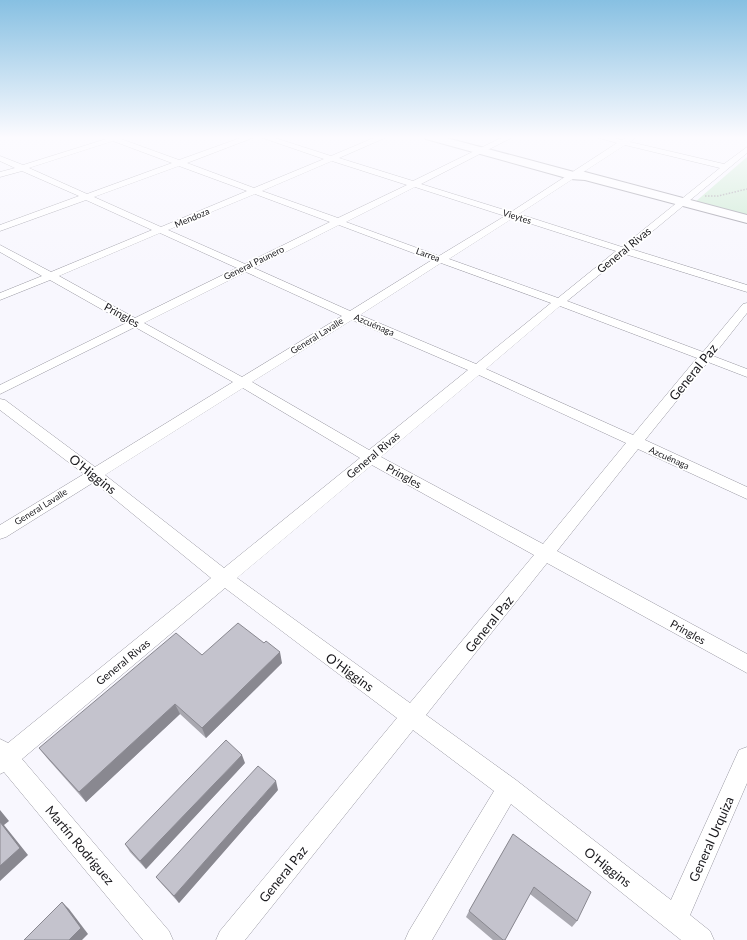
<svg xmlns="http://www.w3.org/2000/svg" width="747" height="940" viewBox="0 0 747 940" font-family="Lato,sans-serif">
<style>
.green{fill:#ccebd2}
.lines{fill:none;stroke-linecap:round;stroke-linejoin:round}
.street-casing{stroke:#9897a1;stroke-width:1}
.secondary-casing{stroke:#9897a1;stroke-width:2}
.path{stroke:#a2a1a6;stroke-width:1.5;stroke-dasharray:1.5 1.5;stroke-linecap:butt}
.street{fill:#fff;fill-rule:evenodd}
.secondary{fill:#fff;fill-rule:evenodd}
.wall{fill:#a9a8b0}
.shaded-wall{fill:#898890}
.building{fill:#c4c3cd;stroke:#898890}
.labels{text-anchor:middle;stroke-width:3.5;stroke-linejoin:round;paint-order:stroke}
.far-street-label{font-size:9px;fill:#19181c;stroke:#fff}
.street-label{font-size:11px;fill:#19181c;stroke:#fff}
.near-street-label{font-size:13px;fill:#19181c;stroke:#fff}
</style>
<rect width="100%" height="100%" fill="#f8f7fe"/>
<path class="green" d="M747,157V217L694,203Z"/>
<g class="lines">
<defs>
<path id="street" d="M105,137H123L121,139L179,160L243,137H255L187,163L254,188L324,159L260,137H272L331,156L376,137H387L339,158L413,181L503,137H513L421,184L511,212L617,143L596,137H610L622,140L627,137H636L630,142L724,164L747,147V153L631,249L747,285V292L625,254L567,301L703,352L743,304L747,303V313L713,356L747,369V377L708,362L645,440L747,487V499L638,449L557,551L747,654V673L547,563L426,715L516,780L671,900L739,750L747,747V783L690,915L710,931L714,940H681L511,804L432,940H405L409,931L494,791L413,730L245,940H216L220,931L397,718L225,588L22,759L169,931L173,940H143L4,772L0,774V739L8,743L211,578L94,482L6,537L0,539V525L84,474L0,410V399L5,400L95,467L233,382L135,327L0,394V385L126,323L50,280L0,300V293L42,276L0,252V245L51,272L152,230L86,200L0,231V225L79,196L22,171L0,177V172L15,168L0,161V156L23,165L106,139ZM113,141L172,163L87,194L29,168ZM625,145L720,168L622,247L519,214ZM332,161L407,185L338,218L262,191ZM179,166L247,191L161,227L94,197ZM415,187L505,216L439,256L346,222ZM255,194L330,222L245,264L168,230ZM513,218L616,251L558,298L449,259ZM339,225L432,260L350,311L254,268ZM160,233L237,268L135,318L59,276ZM441,263L551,303L476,364L360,315ZM246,272L342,316L242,377L144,323ZM560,306L697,358L633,435L486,369ZM352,320L468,370L369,450L252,382ZM479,375L626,443L543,544L381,457ZM243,388L360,458L224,568L105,475ZM372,465L534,555L410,703L237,578Z"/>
<path id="secondary" d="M425,137H443L574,172H585L747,215V223L585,180L570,179L426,139Z"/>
</defs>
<use href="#street" class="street-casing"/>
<use href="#secondary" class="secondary-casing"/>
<path class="path" d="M705,196H718L747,189"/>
<use href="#street" class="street"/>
<use href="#secondary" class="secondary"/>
</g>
<g class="wall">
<path d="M202,655L282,663L206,738L180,714L86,802L47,758L39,748Z"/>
<path d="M245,763L146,869L130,852L125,844Z"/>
<path d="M278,790L179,903L162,884L156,877Z"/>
<path d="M513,834L577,921L572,927L530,894L505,940H493L466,917L469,911Z"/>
</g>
<g class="shaded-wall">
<path d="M280,652L282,663L206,738L202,728Z"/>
<path d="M175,704L180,714L86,802L79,792Z"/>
<path d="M242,755L245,763L146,869L140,861Z"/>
<path d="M276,781L278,790L179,903L174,896Z"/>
<path d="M0,810L9,821L4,825L28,855L0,881Z"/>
<path d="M62,902L69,909L88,934L82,940H69Z"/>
</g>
<g class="building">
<path d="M238,623L264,643L266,641L280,652L202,728L175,704L79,792L39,748L176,633L202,655Z"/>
<path d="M226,740L242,755L140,861L125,844Z"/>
<path d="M258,766L276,781L174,896L156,877Z"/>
<path d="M0,822L20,848L0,866Z"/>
<path d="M513,834L591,892L577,921L534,887L505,940H503L469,911Z"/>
<path d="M62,902L81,928L69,940H24Z"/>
</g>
<linearGradient id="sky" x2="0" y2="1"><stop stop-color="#87c0e2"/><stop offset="0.51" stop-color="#fcfbff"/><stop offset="1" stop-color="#fcfbff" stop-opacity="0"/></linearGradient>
<rect width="747" height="269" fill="url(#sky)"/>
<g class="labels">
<g class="far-street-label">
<text transform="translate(517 217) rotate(17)" y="3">Vieytes</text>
<text transform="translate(192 218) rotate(-23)" y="3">Mendoza</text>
<text transform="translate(428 255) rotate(20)" y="3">Larrea</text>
<text transform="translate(254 263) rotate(-26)" y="3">General Paunero</text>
<text transform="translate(374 325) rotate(23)" y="3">Azcuénaga</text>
<text transform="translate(317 336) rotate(-32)" y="3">General Lavalle</text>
<text transform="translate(669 458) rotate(24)" y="3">Azcuénaga</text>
<text transform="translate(41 507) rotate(-32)" y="3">General Lavalle</text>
</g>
<g class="street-label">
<text transform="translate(624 250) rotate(-39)" y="4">General Rivas</text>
<text transform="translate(122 315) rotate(29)" y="4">Pringles</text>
<text transform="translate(373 455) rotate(-40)" y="4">General Rivas</text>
<text transform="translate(404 476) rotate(29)" y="4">Pringles</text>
<text transform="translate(688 632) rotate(29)" y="4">Pringles</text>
<text transform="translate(123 662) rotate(-39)" y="4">General Rivas</text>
</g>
<g class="near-street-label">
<text transform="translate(693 372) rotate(-51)" y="5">General Paz</text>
<text transform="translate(93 474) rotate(38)" y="5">O'Higgins</text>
<text transform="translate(489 624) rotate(-51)" y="5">General Paz</text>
<text transform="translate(350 672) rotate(36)" y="5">O'Higgins</text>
<text transform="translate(711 839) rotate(-66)" y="5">General Urquiza</text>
<text transform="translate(80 845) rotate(50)" y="5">Martín Rodríguez</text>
<text transform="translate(608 867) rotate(38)" y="5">O'Higgins</text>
<text transform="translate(283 874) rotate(-51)" y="5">General Paz</text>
</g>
</g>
</svg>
